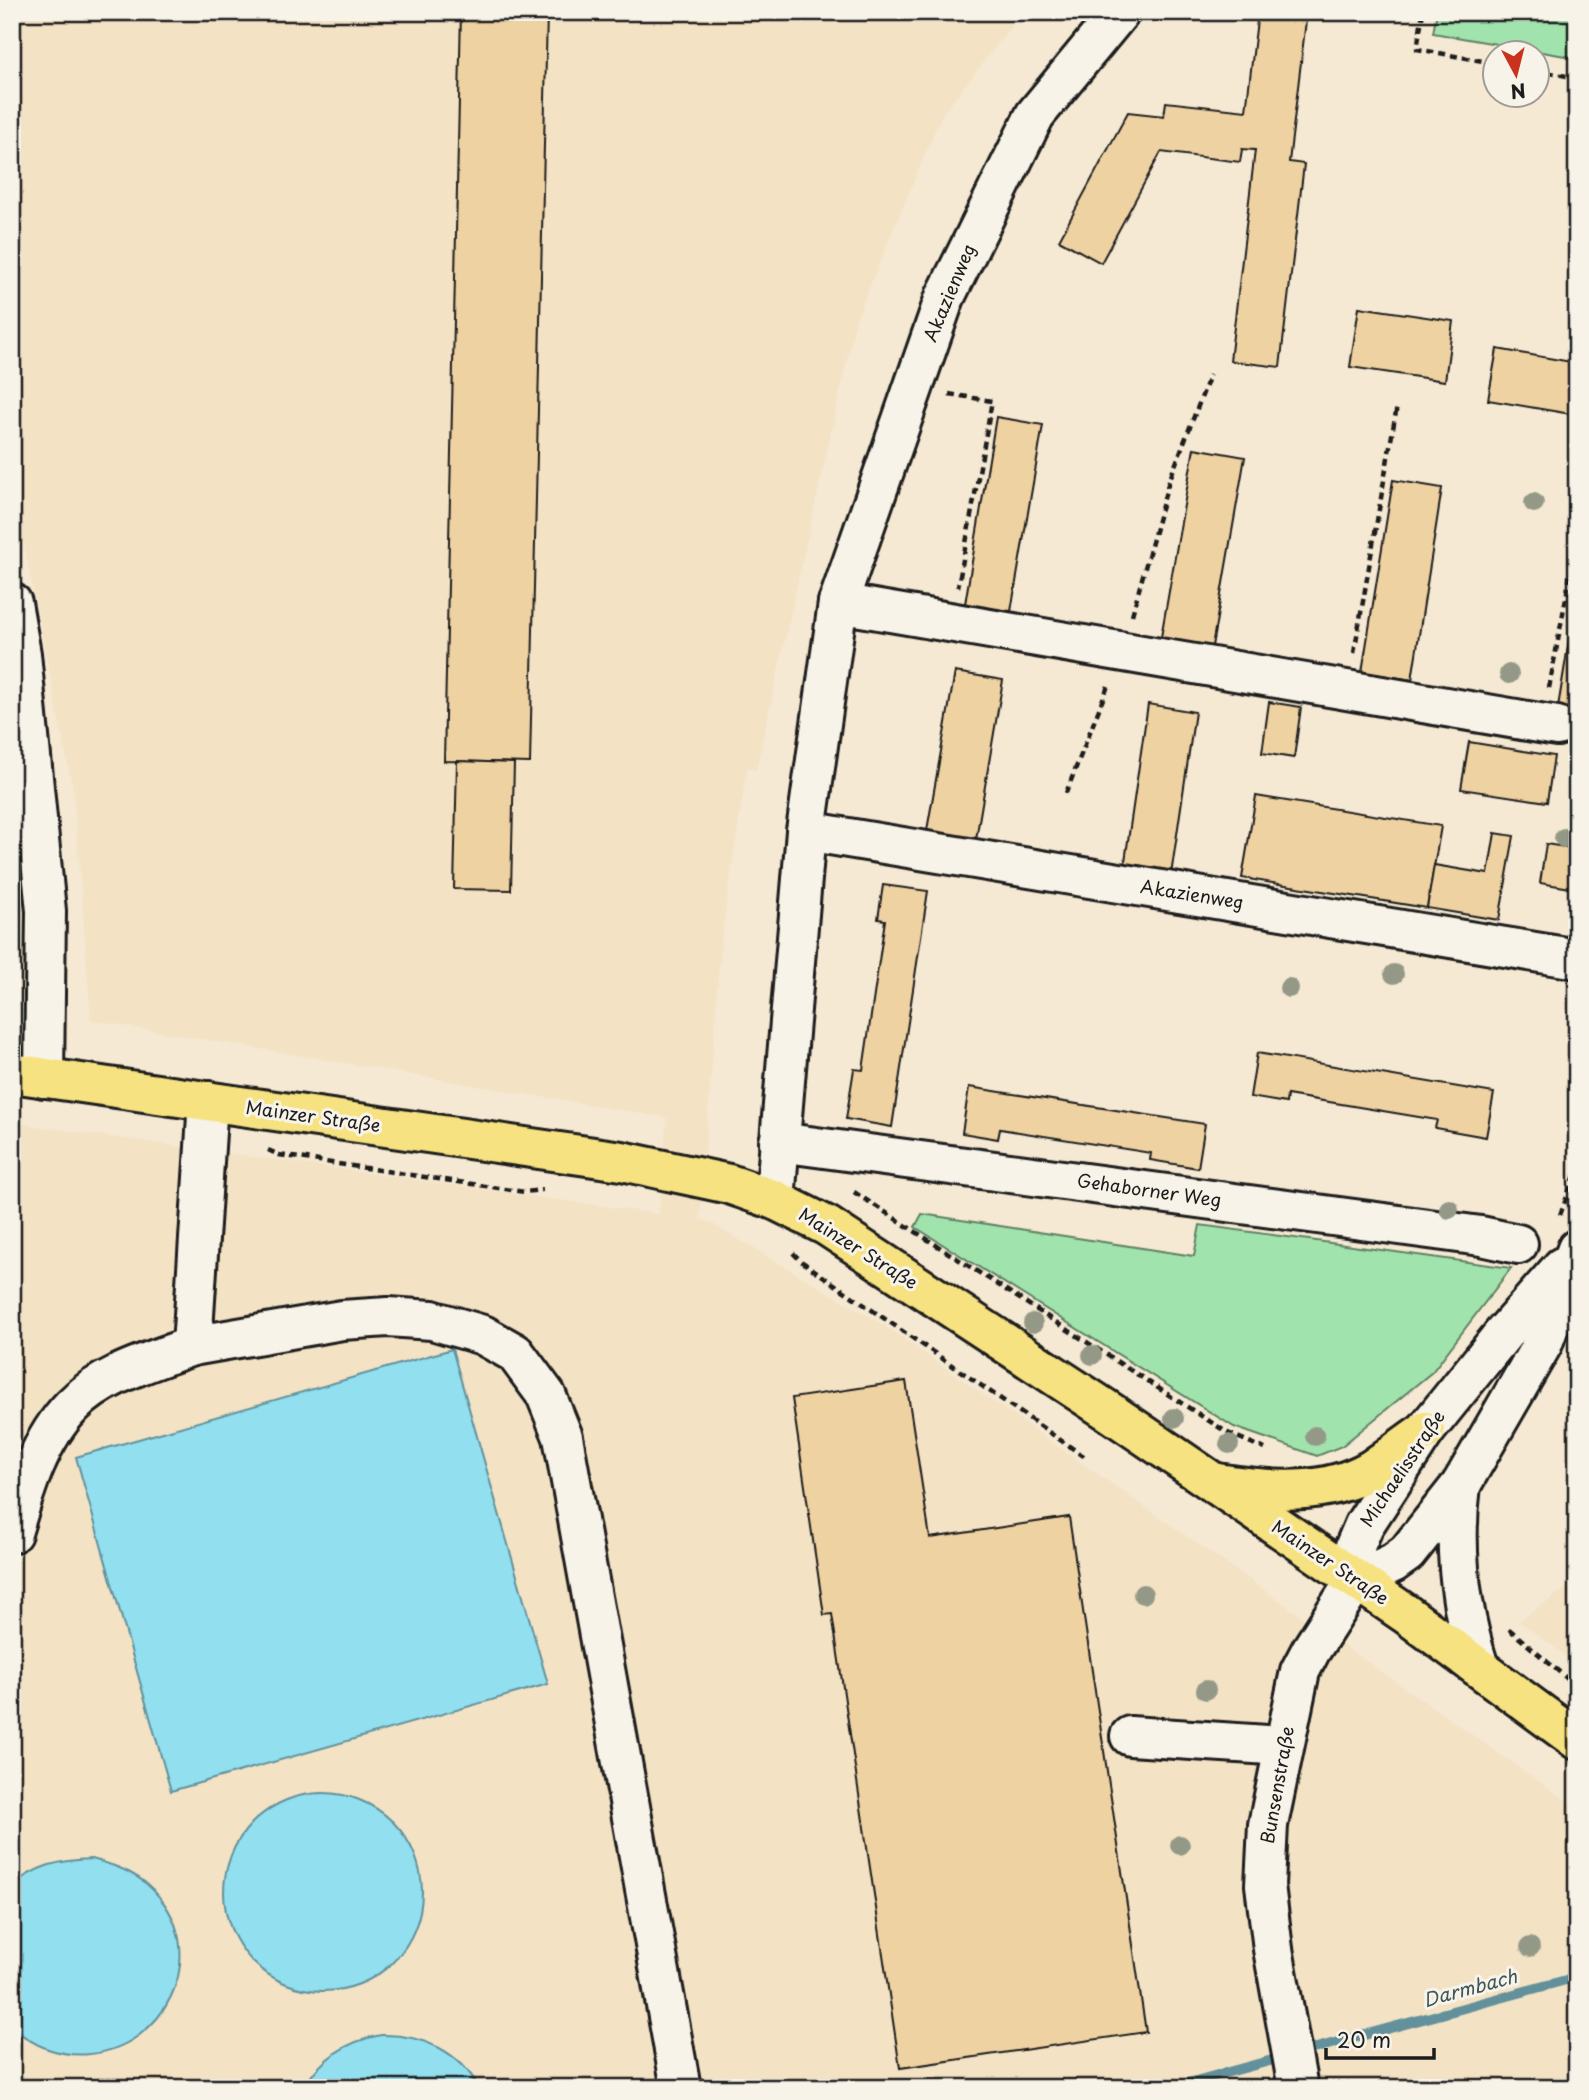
<svg xmlns="http://www.w3.org/2000/svg" width="1589" height="2100" viewBox="0 0 1589 2100" font-family="'Playpen Sans',sans-serif">
<style>
.built{fill:#f3e2c4}
.green{fill:#a1e3ad;stroke:#5e8064;stroke-width:2}
.water{fill:#91dfef;stroke:#62919b;stroke-width:2}
.lines{fill:none;stroke-linecap:round;stroke-linejoin:round}
.stream{stroke:#62919b;stroke-width:10}
.building{fill:#efd2a2;stroke:#1c1c1c;stroke-width:2}
.minor-casing{stroke:#1c1c1c;stroke-width:44}
.major-casing{stroke:#1c1c1c;stroke-width:44}
.path{stroke:#1c1c1c;stroke-width:4.5;stroke-dasharray:7 5;stroke-linecap:butt}
.minor{stroke:#f7f3e8;stroke-width:38}
.major{stroke:#f7e281;stroke-width:38}
.tree{fill:#949987}
.labels{text-anchor:middle;stroke-width:6;stroke-linejoin:round;paint-order:stroke}
.street-label{font-size:18px;fill:#1c1c1c;stroke:#f7f3e8}
.water-label{font-size:19px;font-style:italic;fill:#3f565b;stroke:#f7f3e8}
</style>
<rect width="100%" height="100%" fill="#f5e9d3"/>
<filter id="ink" filterUnits="userSpaceOnUse"><feTurbulence type="fractalNoise" baseFrequency=".0143" numOctaves="2"/><feDisplacementMap in="SourceGraphic" scale="14" xChannelSelector="R" yChannelSelector="G"/><feConvolveMatrix kernelMatrix="1 2 1 2 8 2 1 2 1" color-interpolation-filters="sRGB"/></filter>
<g filter="url(#ink)">
<g class="built">
<path d="M12,12H1023L941,116L856,319L756,770L747,767L721,940L700,1220L707,1221L882,1324L1577,1808V2088H12V1123L659,1214L667,1118L91,1020L74,794L12,485Z"/>
<path d="M12,741L34,856L27,990L12,1011Z"/>
<path d="M1577,1581V1664L1519,1621Z"/>
</g>
<g class="green">
<path d="M1437,12H1577V58L1433,33Z"/>
<path d="M922,1214L1194,1256L1200,1225L1511,1268L1432,1372L1342,1446L1317,1456L1234,1427L915,1227Z"/>
</g>
<g class="water">
<path d="M452,1349L548,1684L171,1791L76,1457Z"/>
<circle cx="323" cy="1892" r="99"/>
<path d="M92,1859C118,1866 143,1875 160,1898C209,1959 164,2047 90,2054C61,2057 33,2047 12,2026V1888C32,1865 63,1860 92,1859Z"/>
<path d="M381,2035C421,2034 460,2051 479,2088H303C321,2058 347,2041 381,2035Z"/>
</g>
<g class="lines">
<path class="stream" d="M1170,2088L1577,1977"/>
</g>
<g class="building">
<path d="M461,12H547L530,763L444,761Z"/>
<path d="M1258,12H1307L1289,162L1304,164L1280,367L1230,361L1255,150L1242,149L1240,162L1161,152L1101,263L1059,240L1128,112L1164,116L1166,102L1246,111Z"/>
<path d="M1359,307L1453,321L1445,381L1350,367Z"/>
<path d="M1497,349L1577,363V415L1488,400Z"/>
<path d="M996,417L1043,425L1010,617L964,610Z"/>
<path d="M1194,448L1245,457L1211,652L1160,643Z"/>
<path d="M1393,480L1442,488L1412,680L1362,672Z"/>
<path d="M1577,592V710L1558,707Z"/>
<path d="M955,672L1003,680L975,845L926,836Z"/>
<path d="M1269,702L1301,707L1294,758L1262,753Z"/>
<path d="M1148,704L1195,712L1171,875L1124,868Z"/>
<path d="M1469,742L1554,756L1547,802L1461,789Z"/>
<path d="M457,761L514,763L511,890L454,889Z"/>
<path d="M1256,796L1441,826L1427,908L1242,878Z"/>
<path d="M1495,833L1514,836L1499,920L1427,908L1434,865L1488,874Z"/>
<path d="M1546,844L1577,849V889L1540,883Z"/>
<path d="M883,885L928,891L892,1127L846,1119L854,1069L863,1070L885,920L878,919Z"/>
<path d="M1257,1053L1494,1093L1486,1137L1435,1128L1437,1120L1287,1095L1286,1103L1250,1097Z"/>
<path d="M969,1087L1205,1124L1198,1168L1150,1160L1151,1153L1000,1129L998,1139L962,1133Z"/>
<path d="M906,1381L930,1538L1069,1517L1146,2032L900,2068L832,1614L824,1615L792,1398Z"/>
</g>
<g class="lines">
<defs>
<g id="minor">
<path d="M12,603L21,654L46,911L44,1078"/>
<path d="M838,603L1557,726"/>
<path d="M806,831L1577,959"/>
<path d="M208,1101L192,1346L342,1320L388,1317L432,1320L483,1335L515,1353L546,1395L563,1437L681,2088"/>
<path d="M779,1142L1481,1236L1518,1244"/>
<path d="M775,1200L806,831L838,603L945,297L1035,115L1120,12"/>
<path d="M1461,1485C1453,1546 1460,1608 1479,1667"/>
<path d="M12,1533C25,1489 39,1440 72,1406C103,1374 152,1361 192,1346"/>
<path d="M1356,1580L1393,1563L1407,1553L1461,1485L1543,1343L1577,1249"/>
<path d="M1356,1580L1355,1546L1364,1525L1425,1431L1504,1333L1562,1267"/>
<path d="M1130,1736L1283,1746"/>
<path d="M1298,2088L1273,1949L1265,1885L1268,1825L1300,1671L1311,1650L1356,1580"/>
</g>
<g id="major">
<path d="M12,1073L622,1161L729,1184L775,1200L827,1226L1113,1414L1406,1614L1577,1740"/>
<path d="M1217,1483C1268,1491 1325,1497 1372,1469C1390,1457 1407,1443 1425,1431"/>
</g>
</defs>
<use href="#minor" class="minor-casing"/>
<use href="#major" class="major-casing"/>
<g class="path">
<path d="M1423,12L1417,49L1494,63"/>
<path d="M1536,70L1577,78"/>
<path d="M949,394L992,401L958,587"/>
<path d="M1132,615L1168,484L1210,375"/>
<path d="M1354,653L1397,406"/>
<path d="M1549,688L1577,539"/>
<path d="M1066,793L1108,686"/>
<path d="M268,1150L279,1155L525,1192L542,1190"/>
<path d="M854,1192L1228,1433L1265,1449"/>
<path d="M1560,1215L1577,1170"/>
<path d="M793,1253L801,1261L1085,1457"/>
<path d="M1509,1629L1577,1687"/>
</g>
<use href="#minor" class="minor"/>
<use href="#major" class="major"/>
</g>
<g class="tree">
<circle cx="1534" cy="503" r="10"/>
<circle cx="1509" cy="674" r="10"/>
<circle cx="1564" cy="838" r="10"/>
<circle cx="1394" cy="974" r="10"/>
<circle cx="1289" cy="988" r="10"/>
<circle cx="1449" cy="1209" r="10"/>
<circle cx="1033" cy="1323" r="10"/>
<circle cx="1092" cy="1355" r="10"/>
<circle cx="1174" cy="1418" r="10"/>
<circle cx="1315" cy="1436" r="10"/>
<circle cx="1229" cy="1444" r="10"/>
<circle cx="1143" cy="1594" r="10"/>
<circle cx="1206" cy="1690" r="10"/>
<circle cx="1180" cy="1845" r="10"/>
<circle cx="1530" cy="1947" r="10"/>
</g>
</g>
<g class="labels">
<g class="street-label">
<text transform="translate(950 293) rotate(-67)" y="6">Akazienweg</text>
<text transform="translate(1192 895) rotate(9)" y="6">Akazienweg</text>
<text transform="translate(313 1117) rotate(8)" y="6">Mainzer Straße</text>
<text transform="translate(1149 1191) rotate(8)" y="6">Gehaborner Weg</text>
<text transform="translate(858 1249) rotate(32)" y="6">Mainzer Straße</text>
<text transform="translate(1403 1469) rotate(-56)" y="6">Michaelisstraße</text>
<text transform="translate(1330 1563) rotate(34)" y="6">Mainzer Straße</text>
<text transform="translate(1278 1785) rotate(-80)" y="6">Bunsenstraße</text>
</g>
<g class="water-label">
<text transform="translate(1470 1988) rotate(-15)" y="7">Darmbach</text>
</g>
</g>
<rect width="1589" height="2100" fill="none" stroke="#f7f3e8" stroke-width="42"/>
<rect x="21" y="21" width="1547" height="2058" fill="none" stroke="#1c1c1c" stroke-width="2.5" filter="url(#ink)"/>
<g transform="translate(1516 74) rotate(173)"><circle r="33" fill="#f7f3e8" stroke="#9f9d96" stroke-width="2"/>
<path d="M0-5L12 26L0 18L-12 26Z" fill="#c8321e"/>
<text y="-10" font-size="19" font-weight="bold" text-anchor="middle" fill="#1c1c1c">N</text>
</g>
<path d="M1326 2048v10h108v-10" fill="none" stroke="#1c1c1c" stroke-width="3.5"/>
<text x="1337" y="2048" font-size="21" fill="#1c1c1c" stroke="#f7f3e8" stroke-width="5" paint-order="stroke">20 m</text>
</svg>
